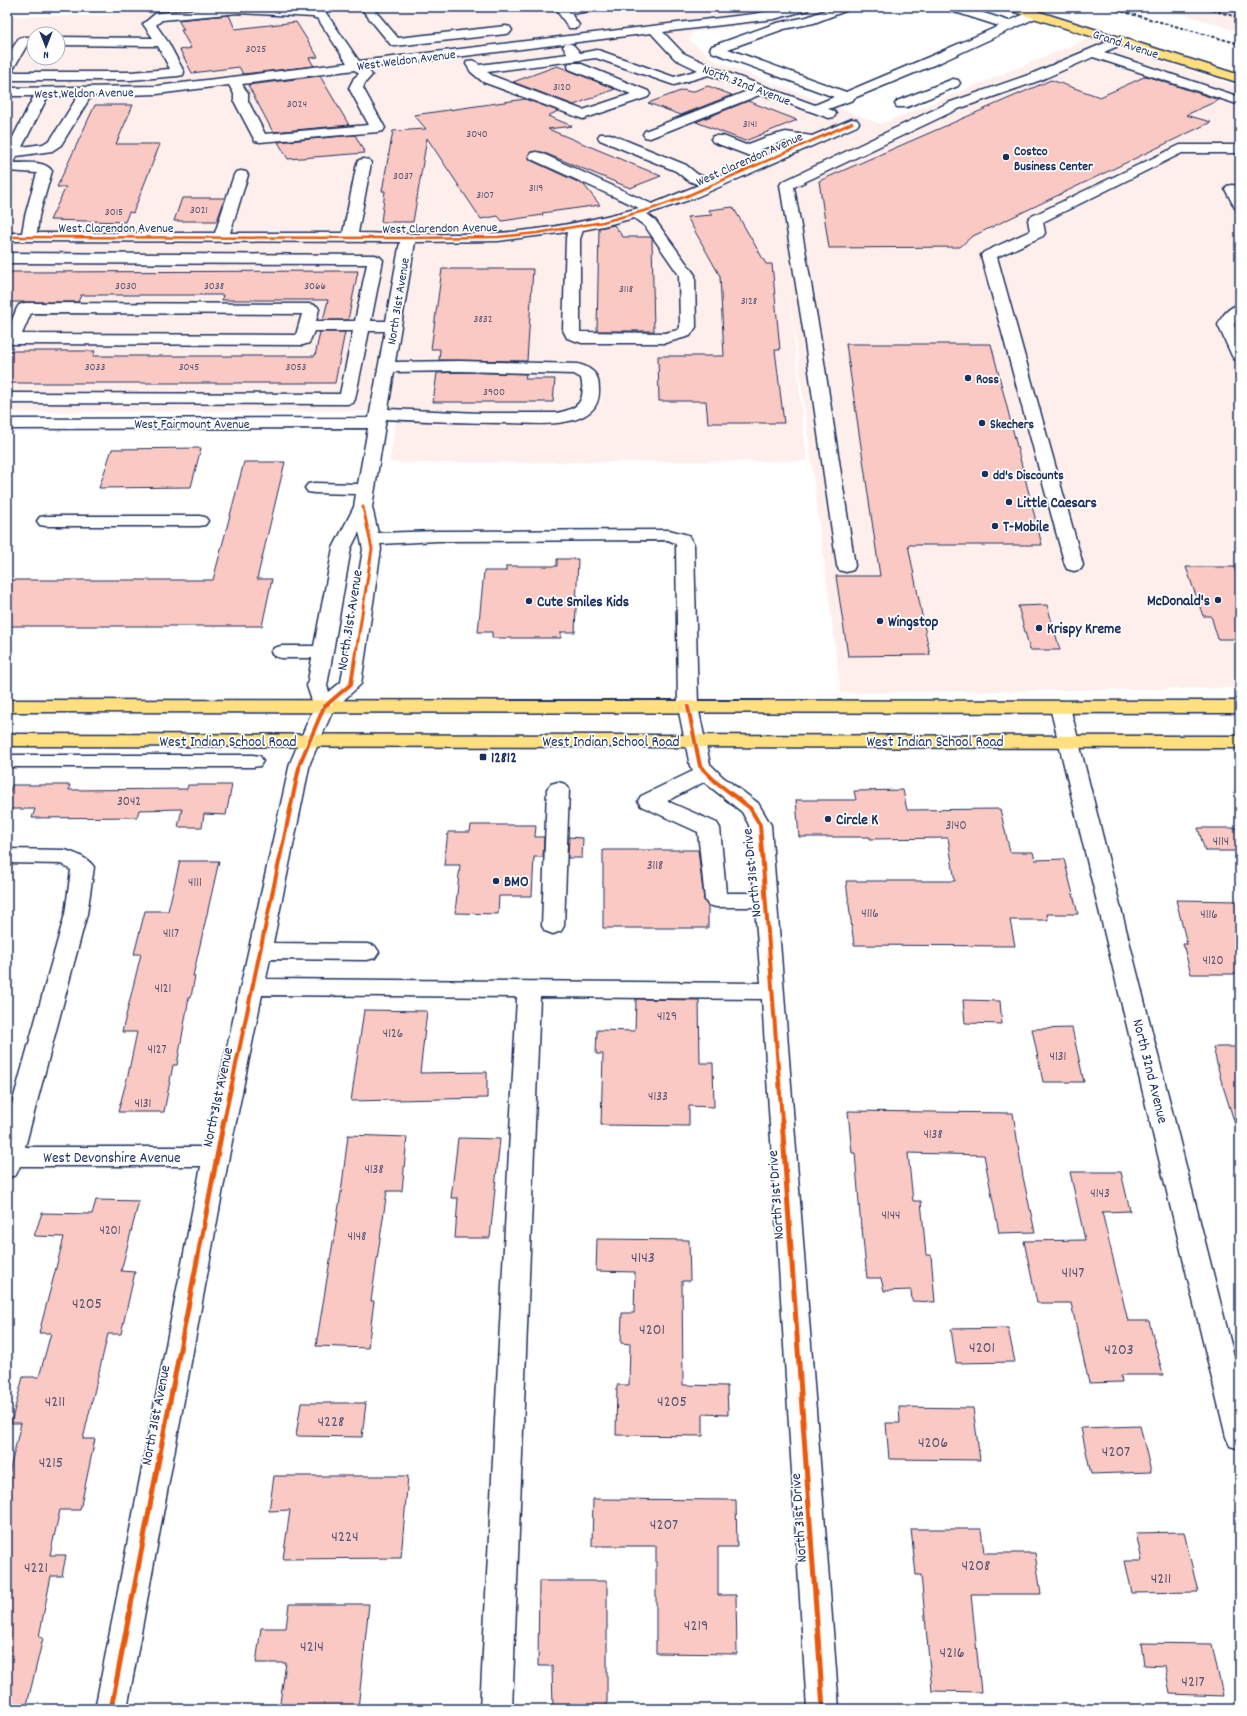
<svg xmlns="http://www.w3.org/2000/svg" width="1247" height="1716" viewBox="0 0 1247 1716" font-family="Dekko,sans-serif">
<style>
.built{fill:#feefed;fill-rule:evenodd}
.building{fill:#fac9c4;stroke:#1b2f5e}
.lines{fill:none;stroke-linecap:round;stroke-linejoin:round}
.minor-tunnel{stroke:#d1d5df;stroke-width:14;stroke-dasharray:14 7;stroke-linecap:butt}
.minor-casing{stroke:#1b2f5e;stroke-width:3}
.major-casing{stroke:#1b2f5e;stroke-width:3}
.highway-casing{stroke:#1b2f5e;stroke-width:3}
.minor{fill:#fff;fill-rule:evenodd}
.major{fill:#ffdf80;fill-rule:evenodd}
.highway{fill:#ffdf80;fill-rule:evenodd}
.rail{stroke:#1b2f5e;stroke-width:2;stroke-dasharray:3.5 2;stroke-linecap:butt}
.cycleway-far3-casing{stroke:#fff;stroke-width:4}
.cycleway-far2-casing{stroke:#fff;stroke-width:5}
.cycleway-far1-casing{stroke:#fff;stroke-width:6}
.cycleway-casing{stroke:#fff;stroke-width:8}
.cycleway-far3{stroke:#e8590c;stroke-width:2.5}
.cycleway-far2{stroke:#e8590c;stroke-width:3}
.cycleway-far1{stroke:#e8590c;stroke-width:4}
.cycleway{stroke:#e8590c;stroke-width:5}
.poi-dot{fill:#1b2f5e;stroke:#fff;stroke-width:1.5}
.labels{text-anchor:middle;stroke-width:3.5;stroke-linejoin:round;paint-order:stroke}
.far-number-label{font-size:11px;fill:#535678}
.far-street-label{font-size:13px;fill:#1b2f5e;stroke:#fff}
.far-poi-label{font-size:13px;font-weight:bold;fill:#1b2f5e;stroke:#fff;text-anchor:start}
.number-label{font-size:13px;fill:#535678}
.poi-label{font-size:15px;font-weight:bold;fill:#1b2f5e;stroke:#fff;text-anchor:start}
.street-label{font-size:15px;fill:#1b2f5e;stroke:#fff}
.near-number-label{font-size:16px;fill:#535678}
</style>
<rect width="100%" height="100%" fill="#fff"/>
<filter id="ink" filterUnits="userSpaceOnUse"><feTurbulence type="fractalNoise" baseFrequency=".025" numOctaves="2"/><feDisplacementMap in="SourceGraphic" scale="8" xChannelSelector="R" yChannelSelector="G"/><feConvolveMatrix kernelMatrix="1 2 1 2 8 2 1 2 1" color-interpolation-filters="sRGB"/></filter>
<g filter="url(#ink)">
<g class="built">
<path d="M180,7H822L782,21L694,32L689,40L718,62L881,124L1090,38L1240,87V688L841,693L789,288L807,461L404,463L389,462L398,411L7,412V16H99ZM34,34H58V58H34Z"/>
<path d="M1161,7H1240V32Z"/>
</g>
<g class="building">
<path d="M229,15L235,29L296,22L318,57L309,58L314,66L243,74L239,67L192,73L180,50L191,48L181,30H184L178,20Z"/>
<path d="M557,66L568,70L615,89L574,105L513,82Z"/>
<path d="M320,76L349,125L273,132L248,85Z"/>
<path d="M1146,76L1219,100L1186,115L1211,122L971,237L960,247L829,248L819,181L1051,80L1100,97Z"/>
<path d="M708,86L732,95L681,115L648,103L683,90L691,92Z"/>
<path d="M525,99L558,111L548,116L572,126L548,129L661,176L630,188L542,152H531L528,155L530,160L584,185L600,205L542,213L543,215L502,221L498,216L481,219L427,138L413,222H381L385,191H382L393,131L426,129L414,115Z"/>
<path d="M748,101L797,120L745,141L696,122Z"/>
<path d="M95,105H133L116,144H160L133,213L129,212L125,222L50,220L66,187H57Z"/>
<path d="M355,135L365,153L288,159L278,142Z"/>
<path d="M182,198H225L217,221H174Z"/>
<path d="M733,207L766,264H772L780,350H775L784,423H708L706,401H659L658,356H724L720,276L687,217L712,215L709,210Z"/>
<path d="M614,225L623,237H651L652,239L654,331H597L599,228Z"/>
<path d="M442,269H533L527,361L439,360L440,349H431Z"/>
<path d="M358,271L348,320H323L328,300H222L223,295H81L78,302H7V272Z"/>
<path d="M320,332H345L335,383H7V351H95L93,356H315Z"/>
<path d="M846,344H991L1042,545H908L930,655L848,656L836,576H880Z"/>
<path d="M459,372L526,374L525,379H555L553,402H433L437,373Z"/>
<path d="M201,448L191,487L99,488L112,449Z"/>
<path d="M244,462H285L257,579H272L262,626H7V580H213Z"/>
<path d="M557,559H578L575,632H561V638H492V632H478L484,571H506V566H557Z"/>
<path d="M1186,567H1234L1240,583V639H1218L1211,616H1203Z"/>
<path d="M1047,605L1060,650H1030L1018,606Z"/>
<path d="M12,785H70L69,790L187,789L188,785H232L226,815L204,814L202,827H178L182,809L139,810L137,817L32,818L35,809H7V800Z"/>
<path d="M903,790L907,810L1000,809L1010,852H1033L1035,860L1064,859L1078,914H1047L1048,920H1010L1015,946L854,945L846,881H955L948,838L870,839V837H799L796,800H856L854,791Z"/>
<path d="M471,825H536L535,837H544L543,857H534L532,896H499L498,914L455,913L460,865H444L448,832H470Z"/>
<path d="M1198,828H1240V851H1205Z"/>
<path d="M569,837L583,838L582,858H568Z"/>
<path d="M603,850H698L704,900L708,906V928H603Z"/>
<path d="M180,861H219L193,976H195L191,997H189L177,1065H173L164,1112H118L128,1075L137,1032H122L141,954H134L145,911H168Z"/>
<path d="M1176,900L1240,901V974H1191L1183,944H1187Z"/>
<path d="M636,999L699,1000L700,1063H713L714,1107L689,1106V1126L601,1125L603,1054H596L597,1030L635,1031Z"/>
<path d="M963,1000L1000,1001L1002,1024L965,1023Z"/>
<path d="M364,1010L427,1011L420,1073L487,1072V1098L351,1101Z"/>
<path d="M1072,1028L1084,1082H1043L1032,1029Z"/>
<path d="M1213,1047H1240V1123L1235,1124L1221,1080Z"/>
<path d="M848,1111L1013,1113L1023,1177L1035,1232L999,1233L984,1155L908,1153L913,1201H921L926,1255H931L935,1302L912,1301L911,1290L884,1291L881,1278H867L862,1228H861L855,1153H852Z"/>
<path d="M348,1135L407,1137L402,1191H387L371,1301H374L368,1348L316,1346L341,1193Z"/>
<path d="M458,1138L500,1139L490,1238H455L458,1198H451Z"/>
<path d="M1070,1172H1121L1130,1211L1102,1212L1128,1321H1149L1163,1375H1121L1122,1382L1089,1383L1071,1303H1037L1024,1241L1085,1240Z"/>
<path d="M96,1200L139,1201L121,1271L135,1272L121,1334H108L83,1439H95L80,1510H60L50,1555H66L62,1576H51L39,1637L43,1638L26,1709H7V1482L21,1423H11L23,1377H39L51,1333H39L64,1237L34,1236L42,1213L92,1214Z"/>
<path d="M597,1239L689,1240L690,1281H682L683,1385L727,1386L728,1415L703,1414V1436L616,1435L617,1385H629L630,1344L621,1343L622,1313H634L635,1272L596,1271Z"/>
<path d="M1008,1328L1015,1362L956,1363L951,1329Z"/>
<path d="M301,1403H366L362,1437L296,1436Z"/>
<path d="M899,1407L973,1408L980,1460L889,1459L886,1423H900Z"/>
<path d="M1140,1426L1151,1472L1091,1474L1081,1428Z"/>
<path d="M274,1476H408L401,1558L283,1559L290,1510L269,1511Z"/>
<path d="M593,1499L736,1500L737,1547H718V1595H736L737,1654L656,1653V1546H592Z"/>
<path d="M911,1529H981L984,1553H1035L1041,1594H971L981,1692L932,1691L921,1575H916Z"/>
<path d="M1184,1532L1198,1592L1132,1593L1125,1561H1142L1136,1533Z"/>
<path d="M539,1581H607V1709H553L552,1666H538Z"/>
<path d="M289,1604H369L358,1709H279L286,1663H256L261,1628H286Z"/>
<path d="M1141,1643L1212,1644L1223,1696L1170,1694L1165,1666L1144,1665Z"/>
</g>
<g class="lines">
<path class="minor-tunnel" d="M951,7L959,9"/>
<defs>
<g id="minor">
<path d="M222,7H270L319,10L326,13L359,61L753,14L790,7H810L808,10L774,19L663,32L683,53L696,59L720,70L815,105L834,97L712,52L710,49L712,46L777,23L807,17L833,7H850L848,10L814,23L784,29L728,49L846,92L931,56L999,26L955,12L953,9L954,7H965L1009,21L1034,10L1038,11L1040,14L1038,17L941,62L854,98L853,100L828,109L834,111L836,114L834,117L829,118L762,94L650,138L645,137L643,134L645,131L750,90L709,75L674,85L596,58L487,72L493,76L583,110L631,94L569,69L568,66L569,63H579L648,91L650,94L648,97L583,119L483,82L471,72L466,64L467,61C473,60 476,60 479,65L568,54L563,47L565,44C573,42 575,47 580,53L597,50L601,51L674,77L698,70L675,59L651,33L367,68L372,75L365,83L363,88L385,128L383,131L378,132L260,142L255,141L234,101V94L229,85L157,94L91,96L61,145L52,151L17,156L14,163C25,163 45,160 52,171L39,216L37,233H215L234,175L236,172L241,171L246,172L248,175L230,233H343L357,163L359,160L364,159L369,160L371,163L358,233C405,234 452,235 498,233C546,230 593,220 639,208L531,159L529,156L531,153L536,152L541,153L652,204L699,185L687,180L676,171L600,140L598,137L600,134H610L686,165L697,174L711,180L758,159L713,142L711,139L713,136H723L746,145L767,137L786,132L812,136L852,119L857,120L859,123L857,126L692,199L647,214L655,220L695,275L696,327L690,336L665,343H582L567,338L563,330L566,239L567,232L498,241L415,242L395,362L459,361L578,364C586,366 596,371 598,380C600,391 600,403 591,411C582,419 568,422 557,423C541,425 524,423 508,423C467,423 427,421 386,419L372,507L378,533L438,531L669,530L688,535L694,545L698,707L710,764L723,777L758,803L771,825L839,1709H807L762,999L540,997L512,1709H480L517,997L262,995L229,1156L127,1709H95L201,1166H20L16,1175L7,1178V1122L65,914L71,870L61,864L7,863V849L65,850C75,853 88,858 94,867L87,914L25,1147H205L290,763L314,707L307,686L312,658H281L274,656L271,652L274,648L281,646H314L333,548L354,507L356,494L314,493L308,492L305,488L308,484L314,483L358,484L368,428L7,429V419L369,418L385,331H369L355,399L353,403L347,404L7,403V393L340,394L353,331H314L309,343L303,345L12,344L7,343V332L17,308L19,305L25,303L311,304L317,306L319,309L316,321H355L367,264L7,263V253L375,255L380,257L383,260L371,321H386L400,242L7,241V233H22L25,216L37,173L7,171V149L34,96H7V88L157,86L347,63L318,19L313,17L239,13L162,20L156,25L168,42L184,72L183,75L178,76L130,80H7V72H130L170,69L158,46L58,45V37L153,38L143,24L155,14L159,13ZM355,70L359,74L354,78L349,88L369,125L265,134L248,101V94L242,84ZM48,96H78L51,139L43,144L22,147ZM794,140L800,141L767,155L759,150L781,142ZM634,218L645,226L679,275L680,327L678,330L665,333L580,332V239L583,230L603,226ZM31,313L302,314L296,335L22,334ZM459,371L574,374L581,378C586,401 579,409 556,413H480L388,409L394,372ZM359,532L363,549L341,682L329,692L327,686L351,548ZM668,540L675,543L676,545L678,707L690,766L693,771L641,796L638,801L641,806L698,832L705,900L708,905L716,907H755L761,983L266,979L270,959L367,960L375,958L379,952L375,946L367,944L273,943L310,763L333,710L361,684L381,549L380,544L438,541ZM704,782L742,812L749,825L754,893H726L720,828L717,823L667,801Z"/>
<path d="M360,7H372L398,38L506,26L510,27L512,30L510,33L506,34L395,46L391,45Z"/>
<path d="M566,7H599L597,10L571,14L579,25L577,28H569L557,11L559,8Z"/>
<path d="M23,37H34V45H27L12,71L7,72V57L19,38Z"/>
<path d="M1119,37L1123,38L1125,41L1123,44L1104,52L1240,97V105L1093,57L1041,80L958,109L794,187L819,329L855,566L853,570L846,572L839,570L837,566L803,329L780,185L782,182L948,103L1031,74Z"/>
<path d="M953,79L958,80L960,83L958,86L907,107H897L895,104L897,101Z"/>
<path d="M1180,145H1240V153H1182L1043,222L1045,233L1043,236L997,257L1083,565L1081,569L1074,571L1067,569L1065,565L981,255L984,252L1030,231L1028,220L1030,217Z"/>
<path d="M1232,185L1237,186L1240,191V209L1235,208L1225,189L1227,186Z"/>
<path d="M1240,304V317L1236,320L1234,325L1240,338V361L1234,359L1232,356L1218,325C1222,315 1229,307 1240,304Z"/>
<path d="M46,516H199L205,517L208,521L205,525L199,526H46L40,525L37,521L40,517Z"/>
<path d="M1060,701L1067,703L1070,707L1240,1380V1449L1230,1446L1226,1437L1050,707L1053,703Z"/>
<path d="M7,755H253L260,756L263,761L260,766L253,767H7Z"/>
<path d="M558,782L565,784L569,789L564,926L561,931L553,934L545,931L542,926L547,789L551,784Z"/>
</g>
<g id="major">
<path d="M7,700L1240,701V713L7,712Z"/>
<path d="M7,734L1240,736V748L7,746Z"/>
</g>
<path id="highway" d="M1006,7H1024L1240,75V83L1008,10Z"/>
</defs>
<use href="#minor" class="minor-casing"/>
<use href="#major" class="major-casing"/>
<use href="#highway" class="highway-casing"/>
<use href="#minor" class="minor"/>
<use href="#major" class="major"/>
<use href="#highway" class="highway"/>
<g class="rail">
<path d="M1106,7L1240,44"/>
<path d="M1202,7L1240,18"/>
</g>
<defs>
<path id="cycleway-far3" d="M7,237L408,238L498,237L537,233L603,222L651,209L687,196L852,123"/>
<path id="cycleway-far2" d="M356,653L372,549L363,507"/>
<g id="cycleway-far1">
<path d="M688,707L700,766L716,782L750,808L760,825L782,1121"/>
<path d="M224,1121L300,763L324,707L351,684L356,652"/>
</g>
<g id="cycleway">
<path d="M782,1120L823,1709"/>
<path d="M111,1709L224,1120"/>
</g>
</defs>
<use href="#cycleway-far3" class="cycleway-far3-casing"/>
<use href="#cycleway-far2" class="cycleway-far2-casing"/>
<use href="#cycleway-far1" class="cycleway-far1-casing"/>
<use href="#cycleway" class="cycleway-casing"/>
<use href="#cycleway-far3" class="cycleway-far3"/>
<use href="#cycleway-far2" class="cycleway-far2"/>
<use href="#cycleway-far1" class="cycleway-far1"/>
<use href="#cycleway" class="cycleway"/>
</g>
</g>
<g class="poi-dot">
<circle cx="1006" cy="157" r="4"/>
<circle cx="968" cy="378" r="4"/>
<circle cx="982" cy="423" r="4"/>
<circle cx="985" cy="474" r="4"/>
<circle cx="1009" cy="502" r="4"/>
<circle cx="995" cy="526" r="4"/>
<circle cx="1218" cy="600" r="4"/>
<circle cx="529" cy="601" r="4"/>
<circle cx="880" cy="621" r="4"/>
<circle cx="1039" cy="628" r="4"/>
<rect x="479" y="753" width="8" height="8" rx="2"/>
<circle cx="828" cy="819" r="4"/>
<circle cx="496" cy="881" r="4"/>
</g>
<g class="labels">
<g class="far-number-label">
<text x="256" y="52">3025</text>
<text x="562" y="90">3120</text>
<text x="297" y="107">3024</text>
<text x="750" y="127">3141</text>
<text x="477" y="137">3040</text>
<text x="403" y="179">3037</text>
<text x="536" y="191">3119</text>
<text x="485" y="198">3107</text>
<text x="199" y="213">3021</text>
<text x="114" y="215">3015</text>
<text x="126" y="289">3030</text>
<text x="214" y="289">3038</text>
<text x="315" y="289">3066</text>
<text x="626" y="292">3118</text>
<text x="749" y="304">3128</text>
<text x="483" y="322">3832</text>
<text x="95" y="370">3033</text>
<text x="189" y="370">3045</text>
<text x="296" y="370">3053</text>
<text x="494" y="395">3900</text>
</g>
<g class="far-street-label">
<text transform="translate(1126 43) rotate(18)" y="5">Grand Avenue</text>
<text transform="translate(406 59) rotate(-7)" y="5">West Weldon Avenue</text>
<text transform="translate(747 84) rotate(21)" y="5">North 32nd Avenue</text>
<text transform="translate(84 92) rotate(-1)" y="5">West Weldon Avenue</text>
<text transform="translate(749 158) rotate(-24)" y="5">West Clarendon Avenue</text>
<text x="116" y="232">West Clarendon Avenue</text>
<text transform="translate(440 227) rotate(-1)" y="5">West Clarendon Avenue</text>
<text transform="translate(397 301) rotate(-81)" y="5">North 31st Avenue</text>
<text x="192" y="428">West Fairmount Avenue</text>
</g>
<g class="far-poi-label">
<text x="1014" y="155">Costco<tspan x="1014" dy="15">Business Center</tspan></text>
<text x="976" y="383">Ross</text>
<text x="990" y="428">Skechers</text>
<text x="993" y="479">dd's Discounts</text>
</g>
<g class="number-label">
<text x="129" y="805">3042</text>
<text x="956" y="829">3140</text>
<text x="1221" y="845">4114</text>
<text x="655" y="869">3118</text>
<text x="195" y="886">4111</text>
<text x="870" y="917">4116</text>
<text x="1209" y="918">4116</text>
<text x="171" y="937">4117</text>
<text x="1213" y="964">4120</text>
<text x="163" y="992">4121</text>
<text x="667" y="1020">4129</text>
<text x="393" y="1037">4126</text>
<text x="157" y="1053">4127</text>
<text x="1058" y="1060">4131</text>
<text x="658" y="1100">4133</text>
<text x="143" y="1107">4131</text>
<text x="933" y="1138">4138</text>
<text x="374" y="1173">4138</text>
<text x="1100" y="1197">4143</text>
<text x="891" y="1219">4144</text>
<text x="110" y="1234">4201</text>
<text x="357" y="1240">4148</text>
</g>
<g class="poi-label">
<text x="1017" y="507">Little Caesars</text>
<text x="1003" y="531">T-Mobile</text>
<text x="1210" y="605" text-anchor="end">McDonald's</text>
<text x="537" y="606">Cute Smiles Kids</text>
<text x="888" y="626">Wingstop</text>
<text x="1047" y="633">Krispy Kreme</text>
<text x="491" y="762">12812</text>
<text x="836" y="824">Circle K</text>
<text x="504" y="886">BMO</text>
</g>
<g class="street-label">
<text transform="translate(349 620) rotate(-81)" y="5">North 31st Avenue</text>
<text x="228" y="746">West Indian School Road</text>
<text x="611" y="746">West Indian School Road</text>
<text x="935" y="746">West Indian School Road</text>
<text transform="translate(751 873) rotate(-96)" y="5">North 31st Drive</text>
<text transform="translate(1151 1071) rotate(76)" y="5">North 32nd Avenue</text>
<text transform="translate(217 1097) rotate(-78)" y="5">North 31st Avenue</text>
<text x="112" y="1162">West Devonshire Avenue</text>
<text transform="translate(775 1195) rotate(-94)" y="5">North 31st Drive</text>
<text transform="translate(155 1415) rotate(-79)" y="5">North 31st Avenue</text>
<text transform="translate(798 1518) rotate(-94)" y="5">North 31st Drive</text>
</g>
<g class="near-number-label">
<text x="643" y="1262">4143</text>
<text x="1073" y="1277">4147</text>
<text x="87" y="1308">4205</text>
<text x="652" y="1334">4201</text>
<text x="982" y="1352">4201</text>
<text x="1119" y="1354">4203</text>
<text x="55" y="1406">4211</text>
<text x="672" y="1406">4205</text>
<text x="331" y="1426">4228</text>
<text x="933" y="1447">4206</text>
<text x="1116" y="1456">4207</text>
<text x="51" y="1467">4215</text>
<text x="664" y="1529">4207</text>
<text x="345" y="1541">4224</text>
<text x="976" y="1570">4208</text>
<text x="36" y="1572">4221</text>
<text x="1161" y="1583">4211</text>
<text x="696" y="1630">4219</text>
<text x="312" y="1651">4214</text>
<text x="952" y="1657">4216</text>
<text x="1193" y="1686">4217</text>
</g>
</g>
<rect width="1247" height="1716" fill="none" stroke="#fff" stroke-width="24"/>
<rect x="12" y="12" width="1223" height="1692" fill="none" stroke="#1b2f5e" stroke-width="1.5" filter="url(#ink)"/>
<g transform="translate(46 46) rotate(180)"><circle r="19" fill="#ffffff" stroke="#a4acbf"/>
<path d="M0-3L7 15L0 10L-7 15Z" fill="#1b2f5e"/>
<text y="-6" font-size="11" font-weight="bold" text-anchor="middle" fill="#1b2f5e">N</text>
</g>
</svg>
